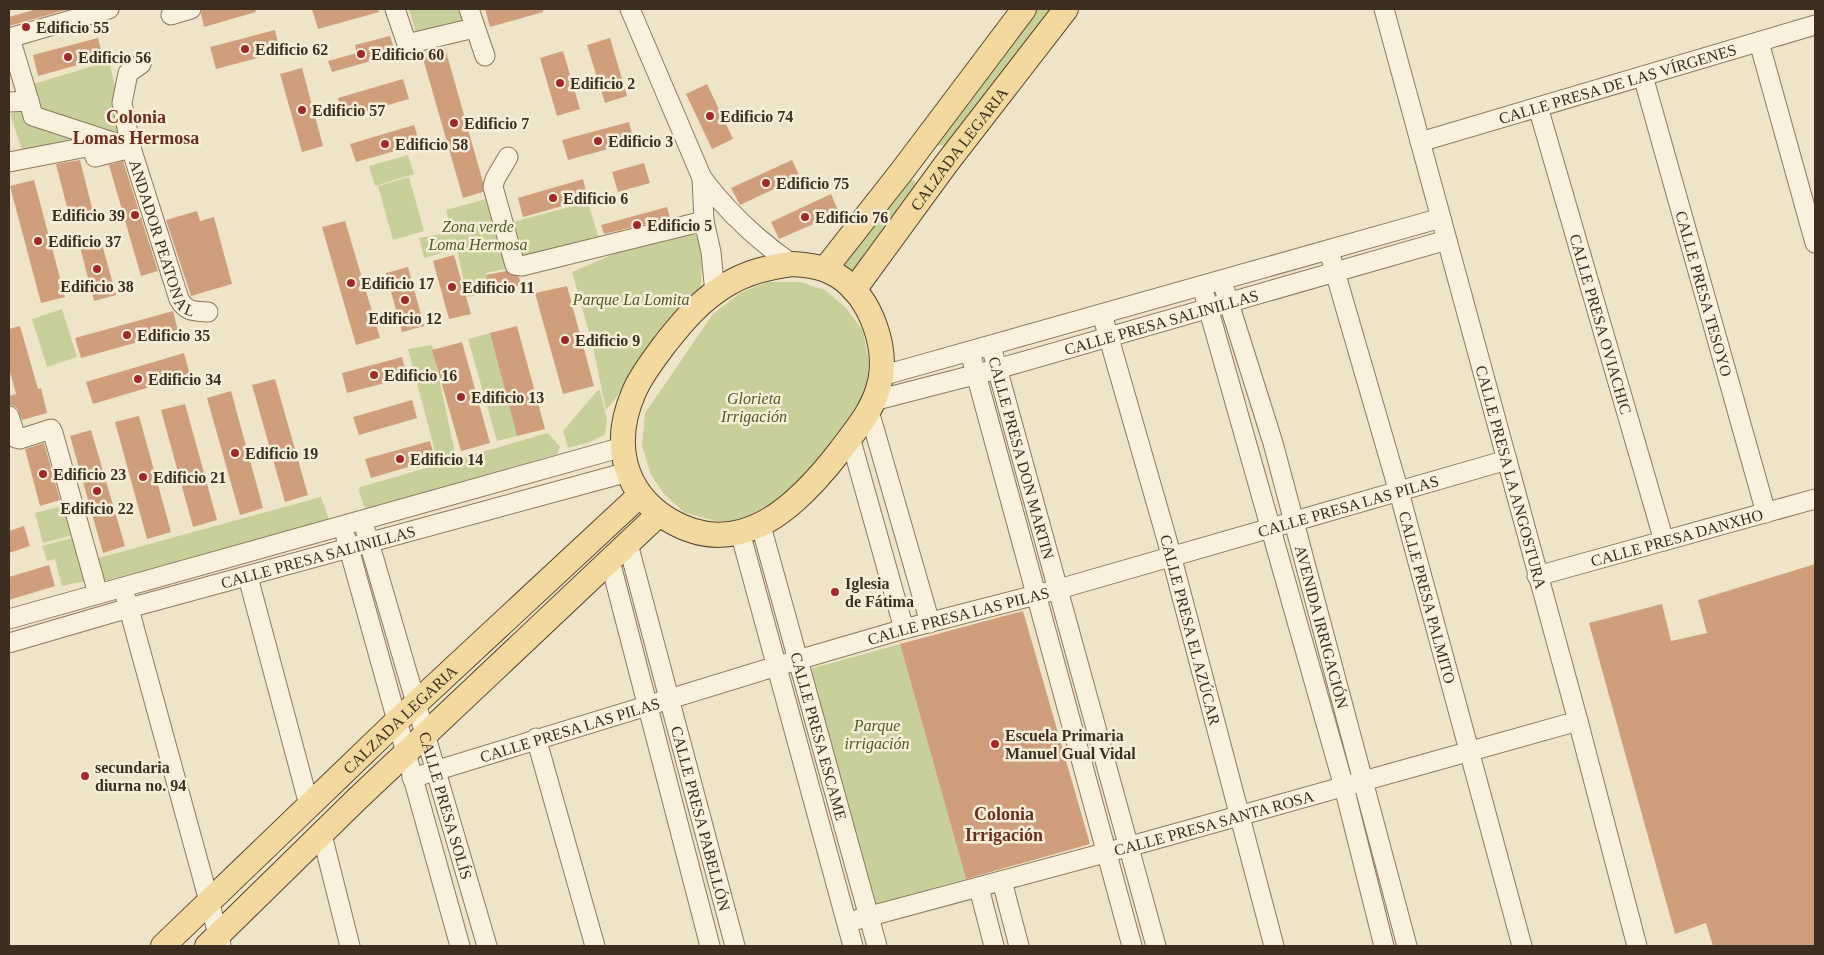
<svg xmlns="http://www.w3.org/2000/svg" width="1824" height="955" viewBox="0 0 1824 955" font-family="'Times New Roman',serif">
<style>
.green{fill:#c9cf9b}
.building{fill:#cf9f7d}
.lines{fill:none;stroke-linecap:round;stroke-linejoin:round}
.minor-casing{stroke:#8d765c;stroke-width:21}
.major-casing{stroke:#5b4430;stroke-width:26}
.minor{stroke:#faf1dc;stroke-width:19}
.major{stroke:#f3d9a0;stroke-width:24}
.poi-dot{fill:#9e2a2b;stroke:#f7eed8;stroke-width:2}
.labels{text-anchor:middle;stroke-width:5;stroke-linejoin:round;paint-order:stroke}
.poi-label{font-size:16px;font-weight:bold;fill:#3d2e20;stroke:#f7eed8;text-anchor:start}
.street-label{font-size:16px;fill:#3d2e20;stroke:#f7eed8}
.park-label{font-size:16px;font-style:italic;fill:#4d5a26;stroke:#f7eed8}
.neighbourhood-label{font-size:18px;font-weight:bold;fill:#6b2e1e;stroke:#f7eed8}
</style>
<rect width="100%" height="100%" fill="#f0e4c8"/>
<g class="green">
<path d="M409,9H463L467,25L418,39Z"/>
<path d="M1034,9H1053L951,146L923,145Z"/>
<path d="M109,61L127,135L25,158L10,114L35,104L30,85Z"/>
<path d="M408,155L414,174L375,186L369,166Z"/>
<path d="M901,176L915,181L917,190L855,278L836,261Z"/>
<path d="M409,177L424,231L393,240L378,186Z"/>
<path d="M493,197L513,267L486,273L488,293L467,297L457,249L424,258L419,238L452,232L446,210Z"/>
<path d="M588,202L600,242L517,263L505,224Z"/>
<path d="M704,215L701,289L606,410L593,347L572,272Z"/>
<path d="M768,282H800L825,290L846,308L863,331L869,363L866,394L856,412L788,499L740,521H716L685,513L664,494L651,475L642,446L645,413L713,314L740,293Z"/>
<path d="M62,309L77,357L47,367L32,319Z"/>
<path d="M490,333L517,436L497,441L468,339Z"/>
<path d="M432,345L455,453L437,459L408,349Z"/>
<path d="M600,390L607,420L605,435L590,442L568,448L563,431L597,391Z"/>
<path d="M548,433L560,447L557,454L369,508L364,507L359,491L360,487Z"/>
<path d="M321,497L330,522L100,582L91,560Z"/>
<path d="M70,504L77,534L43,543L35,513Z"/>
<path d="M79,536L91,580L62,586L55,559L47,561L42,546Z"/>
<path d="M900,644L966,879L876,904L810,669Z"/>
</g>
<g class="building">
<path d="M37,9H69L9,26V17Z"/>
<path d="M202,9H255L256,12L204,27L201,14Z"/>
<path d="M312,9H378L379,12L318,29Z"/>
<path d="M485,9H543V12L490,27Z"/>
<path d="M275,30L280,52L216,69L210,47Z"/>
<path d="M390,36L396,54L332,72L328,61L357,53L355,45Z"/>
<path d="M98,38L103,58L38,76L33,55Z"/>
<path d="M610,38L627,96L605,103L587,45Z"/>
<path d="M445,48L483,182V192L463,198L422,55Z"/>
<path d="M563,51L580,109L557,116L540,58Z"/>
<path d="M302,68L323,146L302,152L280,74Z"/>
<path d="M403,79L409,99L343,118L338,98Z"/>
<path d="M707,84L733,139L712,149L686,94Z"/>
<path d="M629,122L634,142L568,160L562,140Z"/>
<path d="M414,125L420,144L356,162L350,144Z"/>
<path d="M80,160L93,212L70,219L56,164Z"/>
<path d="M792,160L800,177L740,205L731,188Z"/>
<path d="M123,161L158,271L141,276L109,165Z"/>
<path d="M644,163L650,183L618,192L612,172Z"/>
<path d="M583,179L588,199L523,217L518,198Z"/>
<path d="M34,180L65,297L41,303L10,186Z"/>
<path d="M831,194L839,213L779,239L771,222Z"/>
<path d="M667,207L670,218L604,234L601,225Z"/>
<path d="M197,211L200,221L214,217L232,284L191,296L166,220Z"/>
<path d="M345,221L380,338L356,345L322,227Z"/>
<path d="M100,237L116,295L94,301L79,243Z"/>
<path d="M454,255L471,314L449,319L433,261Z"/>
<path d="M408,267L424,326L402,332L386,273Z"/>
<path d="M506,271L519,277L521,285L490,292L486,275Z"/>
<path d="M567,286L594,386L563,394L535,293Z"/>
<path d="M173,311L178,331L81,358L75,338Z"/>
<path d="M20,326L38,389L41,388L47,413L22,420L17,408L9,404V396L16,394L9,368V329Z"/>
<path d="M517,326L545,429L517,436L490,333Z"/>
<path d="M462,342L490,443L461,451L432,350Z"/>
<path d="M184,353L190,375L93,404L86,382Z"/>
<path d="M402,357L407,377L347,393L342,373Z"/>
<path d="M275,379L308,495L285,502L252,385Z"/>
<path d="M231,391L263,508L240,515L207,398Z"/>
<path d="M412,400L417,418L359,435L353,417Z"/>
<path d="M185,404L217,520L193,527L161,410Z"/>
<path d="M139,416L171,532L147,539L115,422Z"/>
<path d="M91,430L125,546L103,553L70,436Z"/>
<path d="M430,441L435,459L371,478L365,459Z"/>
<path d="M44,443L60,500L40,506L25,449Z"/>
<path d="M24,526L30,546L9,553V531Z"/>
<path d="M1815,564V946H1713L1706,923L1675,934L1589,623L1662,604L1671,641L1707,633L1698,600Z"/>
<path d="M49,565L55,586L9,600V577Z"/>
<path d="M1023,611L1090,844L966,879L900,644Z"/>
</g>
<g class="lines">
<defs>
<g id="minor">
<path d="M395,9L407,44L474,28"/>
<path d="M469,9L485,56"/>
<path d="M630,9L702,178C728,213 756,239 792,264"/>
<path id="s1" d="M1384,9L1578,721L1637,946"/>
<path d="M171,15L191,9"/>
<path d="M9,38L109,9"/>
<path d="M10,38L29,101"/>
<path d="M1759,42L1815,243"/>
<path id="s2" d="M141,64L128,73L122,103L131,148L179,299C186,312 194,311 208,312"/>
<path id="s3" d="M1643,76L1766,513"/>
<path d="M9,102L29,101L33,116L131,148L95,157L92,146L9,162"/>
<path id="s4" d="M1538,107L1664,541"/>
<path id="s5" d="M1420,142L1815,25"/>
<path d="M508,157L495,179L493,187L515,265L522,266L704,221"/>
<path d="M702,178L704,221L711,252L715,293"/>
<path id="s6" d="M1329,251L1399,492L1522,946"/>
<path id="s7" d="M1222,281L1273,443L1407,946"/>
<path d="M1202,286L1344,787L1384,946"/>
<path id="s8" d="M1102,314L1167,540L1274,946"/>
<path id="s9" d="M991,346L1156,946"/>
<path d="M970,352L1132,946"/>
<path d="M881,376L1441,218"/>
<path id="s10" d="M873,401L997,369L1447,240"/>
<path d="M869,411L930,623"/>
<path d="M9,416L16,438L20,439L51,429L53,433L98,594"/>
<path d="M850,437L904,629"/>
<path id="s11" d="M761,526L877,946"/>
<path id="s12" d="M366,532L487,946"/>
<path d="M740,532L853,946"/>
<path d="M346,538L460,946"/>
<path id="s13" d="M628,544L735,946"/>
<path d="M610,561L710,946"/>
<path id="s14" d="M1537,576L1815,499"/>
<path d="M248,577L309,805"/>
<path d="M126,598L221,945"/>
<path d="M9,619L623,447"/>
<path id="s15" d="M9,643L129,608L628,472"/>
<path d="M536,738L595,946"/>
<path id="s16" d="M412,778L777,666L904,629L1059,589L1507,460"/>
<path d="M322,835L350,946"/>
<path d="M1002,881L1019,946"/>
<path d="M979,888L994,946"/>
<path id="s17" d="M848,922L1149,841L1578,721"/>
</g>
<g id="major">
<path d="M792,264C809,265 824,267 838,276C872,298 890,351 878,389C871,413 854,432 840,451C799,504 741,563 669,520C622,491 612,442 634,392C641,375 654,359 665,344C683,321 701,300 726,285C747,272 768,267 792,264Z"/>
<path d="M825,269L902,171L1024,9"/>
<path id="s18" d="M854,290L946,164L1066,9"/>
<path id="s19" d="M163,946L397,721L639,496"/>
<path d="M207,946L356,800L659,514"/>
</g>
</defs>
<use href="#minor" class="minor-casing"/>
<use href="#major" class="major-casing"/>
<use href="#minor" class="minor"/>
<use href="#major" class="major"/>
</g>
<g class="poi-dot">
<circle cx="26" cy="27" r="5"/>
<circle cx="245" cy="49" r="5"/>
<circle cx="361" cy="54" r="5"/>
<circle cx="68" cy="57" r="5"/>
<circle cx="560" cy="83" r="5"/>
<circle cx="302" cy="110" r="5"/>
<circle cx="710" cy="116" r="5"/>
<circle cx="454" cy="123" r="5"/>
<circle cx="598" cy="141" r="5"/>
<circle cx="385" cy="144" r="5"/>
<circle cx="766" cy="183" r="5"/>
<circle cx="553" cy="198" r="5"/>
<circle cx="135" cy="215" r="5"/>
<circle cx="805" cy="217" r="5"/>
<circle cx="637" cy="225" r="5"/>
<circle cx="38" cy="241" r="5"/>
<circle cx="97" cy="269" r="5"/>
<circle cx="351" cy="283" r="5"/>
<circle cx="452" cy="287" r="5"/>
<circle cx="405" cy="300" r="5"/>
<circle cx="127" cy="335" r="5"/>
<circle cx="565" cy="340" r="5"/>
<circle cx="374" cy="375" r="5"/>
<circle cx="138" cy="379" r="5"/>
<circle cx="461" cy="397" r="5"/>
<circle cx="235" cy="453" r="5"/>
<circle cx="400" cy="459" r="5"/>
<circle cx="43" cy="474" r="5"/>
<circle cx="143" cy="477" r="5"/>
<circle cx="97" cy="491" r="5"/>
<circle cx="835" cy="592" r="5"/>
<circle cx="995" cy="744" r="5"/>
<circle cx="85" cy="776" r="5"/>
</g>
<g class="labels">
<g class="poi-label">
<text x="36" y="33">Edificio 55</text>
<text x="255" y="55">Edificio 62</text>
<text x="371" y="60">Edificio 60</text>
<text x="78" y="63">Edificio 56</text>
<text x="570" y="89">Edificio 2</text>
<text x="312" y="116">Edificio 57</text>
<text x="720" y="122">Edificio 74</text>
<text x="464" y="129">Edificio 7</text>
<text x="608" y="147">Edificio 3</text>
<text x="395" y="150">Edificio 58</text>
<text x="776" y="189">Edificio 75</text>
<text x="563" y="204">Edificio 6</text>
<text x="125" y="221" text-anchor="end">Edificio 39</text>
<text x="815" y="223">Edificio 76</text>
<text x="647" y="231">Edificio 5</text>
<text x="48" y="247">Edificio 37</text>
<text x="361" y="289">Edificio 17</text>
<text x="97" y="292" text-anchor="middle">Edificio 38</text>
<text x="462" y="293">Edificio 11</text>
<text x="405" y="324" text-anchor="middle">Edificio 12</text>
<text x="137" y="341">Edificio 35</text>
<text x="575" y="346">Edificio 9</text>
<text x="384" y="381">Edificio 16</text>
<text x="148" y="385">Edificio 34</text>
<text x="471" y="403">Edificio 13</text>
<text x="245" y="459">Edificio 19</text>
<text x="410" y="465">Edificio 14</text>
<text x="53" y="480">Edificio 23</text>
<text x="153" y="483">Edificio 21</text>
<text x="97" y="514" text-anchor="middle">Edificio 22</text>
<text x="845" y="589">Iglesia<tspan x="845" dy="18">de Fátima</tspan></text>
<text x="1005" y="741">Escuela Primaria<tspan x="1005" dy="18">Manuel Gual Vidal</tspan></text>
<text x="95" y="773">secundaria<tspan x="95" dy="18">diurna no. 94</tspan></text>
</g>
<g class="street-label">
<text dy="6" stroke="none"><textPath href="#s5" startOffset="206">CALLE PRESA DE LAS VÍRGENES</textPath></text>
<text dy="6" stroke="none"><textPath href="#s18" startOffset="176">CALZADA LEGARIA</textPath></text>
<text dy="6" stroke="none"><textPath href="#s2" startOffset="188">ANDADOR PEATONAL</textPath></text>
<text dy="6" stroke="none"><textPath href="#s3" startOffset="226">CALLE PRESA TESOYO</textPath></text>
<text dy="6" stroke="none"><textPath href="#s10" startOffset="299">CALLE PRESA SALINILLAS</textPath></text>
<text dy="6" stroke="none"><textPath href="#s4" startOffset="226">CALLE PRESA OVIACHIC</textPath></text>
<text dy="6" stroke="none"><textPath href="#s9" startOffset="116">CALLE PRESA DON MARTIN</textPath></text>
<text dy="6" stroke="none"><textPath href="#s1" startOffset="485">CALLE PRESA LA ANGOSTURA</textPath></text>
<text dy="6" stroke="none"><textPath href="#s16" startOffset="975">CALLE PRESA LAS PILAS</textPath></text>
<text dy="6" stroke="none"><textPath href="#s14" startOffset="145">CALLE PRESA DANXHO</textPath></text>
<text dy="6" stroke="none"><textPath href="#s15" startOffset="321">CALLE PRESA SALINILLAS</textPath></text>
<text dy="6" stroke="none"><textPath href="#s6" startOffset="360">CALLE PRESA PALMITO</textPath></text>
<text dy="6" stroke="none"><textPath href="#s16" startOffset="570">CALLE PRESA LAS PILAS</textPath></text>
<text dy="6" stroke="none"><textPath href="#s7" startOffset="360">AVENIDA IRRIGACIÓN</textPath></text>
<text dy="6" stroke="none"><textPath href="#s8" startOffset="328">CALLE PRESA EL AZÚCAR</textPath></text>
<text dy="6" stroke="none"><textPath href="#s19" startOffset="328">CALZADA LEGARIA</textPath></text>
<text dy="6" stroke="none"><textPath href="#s16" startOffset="165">CALLE PRESA LAS PILAS</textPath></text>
<text dy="6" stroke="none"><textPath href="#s11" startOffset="218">CALLE PRESA ESCAME</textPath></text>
<text dy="6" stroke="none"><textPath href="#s12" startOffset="285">CALLE PRESA SOLÍS</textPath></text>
<text dy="6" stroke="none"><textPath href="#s13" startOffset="284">CALLE PRESA PABELLÓN</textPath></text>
<text dy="6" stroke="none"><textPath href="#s17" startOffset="379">CALLE PRESA SANTA ROSA</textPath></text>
</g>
<g class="park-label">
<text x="478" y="232">Zona verde<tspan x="478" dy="18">Loma Hermosa</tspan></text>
<text x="631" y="305">Parque La Lomita</text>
<text x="754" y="404">Glorieta<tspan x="754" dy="18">Irrigación</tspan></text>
<text x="877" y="731">Parque<tspan x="877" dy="18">irrigación</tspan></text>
</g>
<g class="neighbourhood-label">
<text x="136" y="123">Colonia<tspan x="136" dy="21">Lomas Hermosa</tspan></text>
<text x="1004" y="820">Colonia<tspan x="1004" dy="21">Irrigación</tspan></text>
</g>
</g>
<rect width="1824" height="955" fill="none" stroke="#3d2e20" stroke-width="20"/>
</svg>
